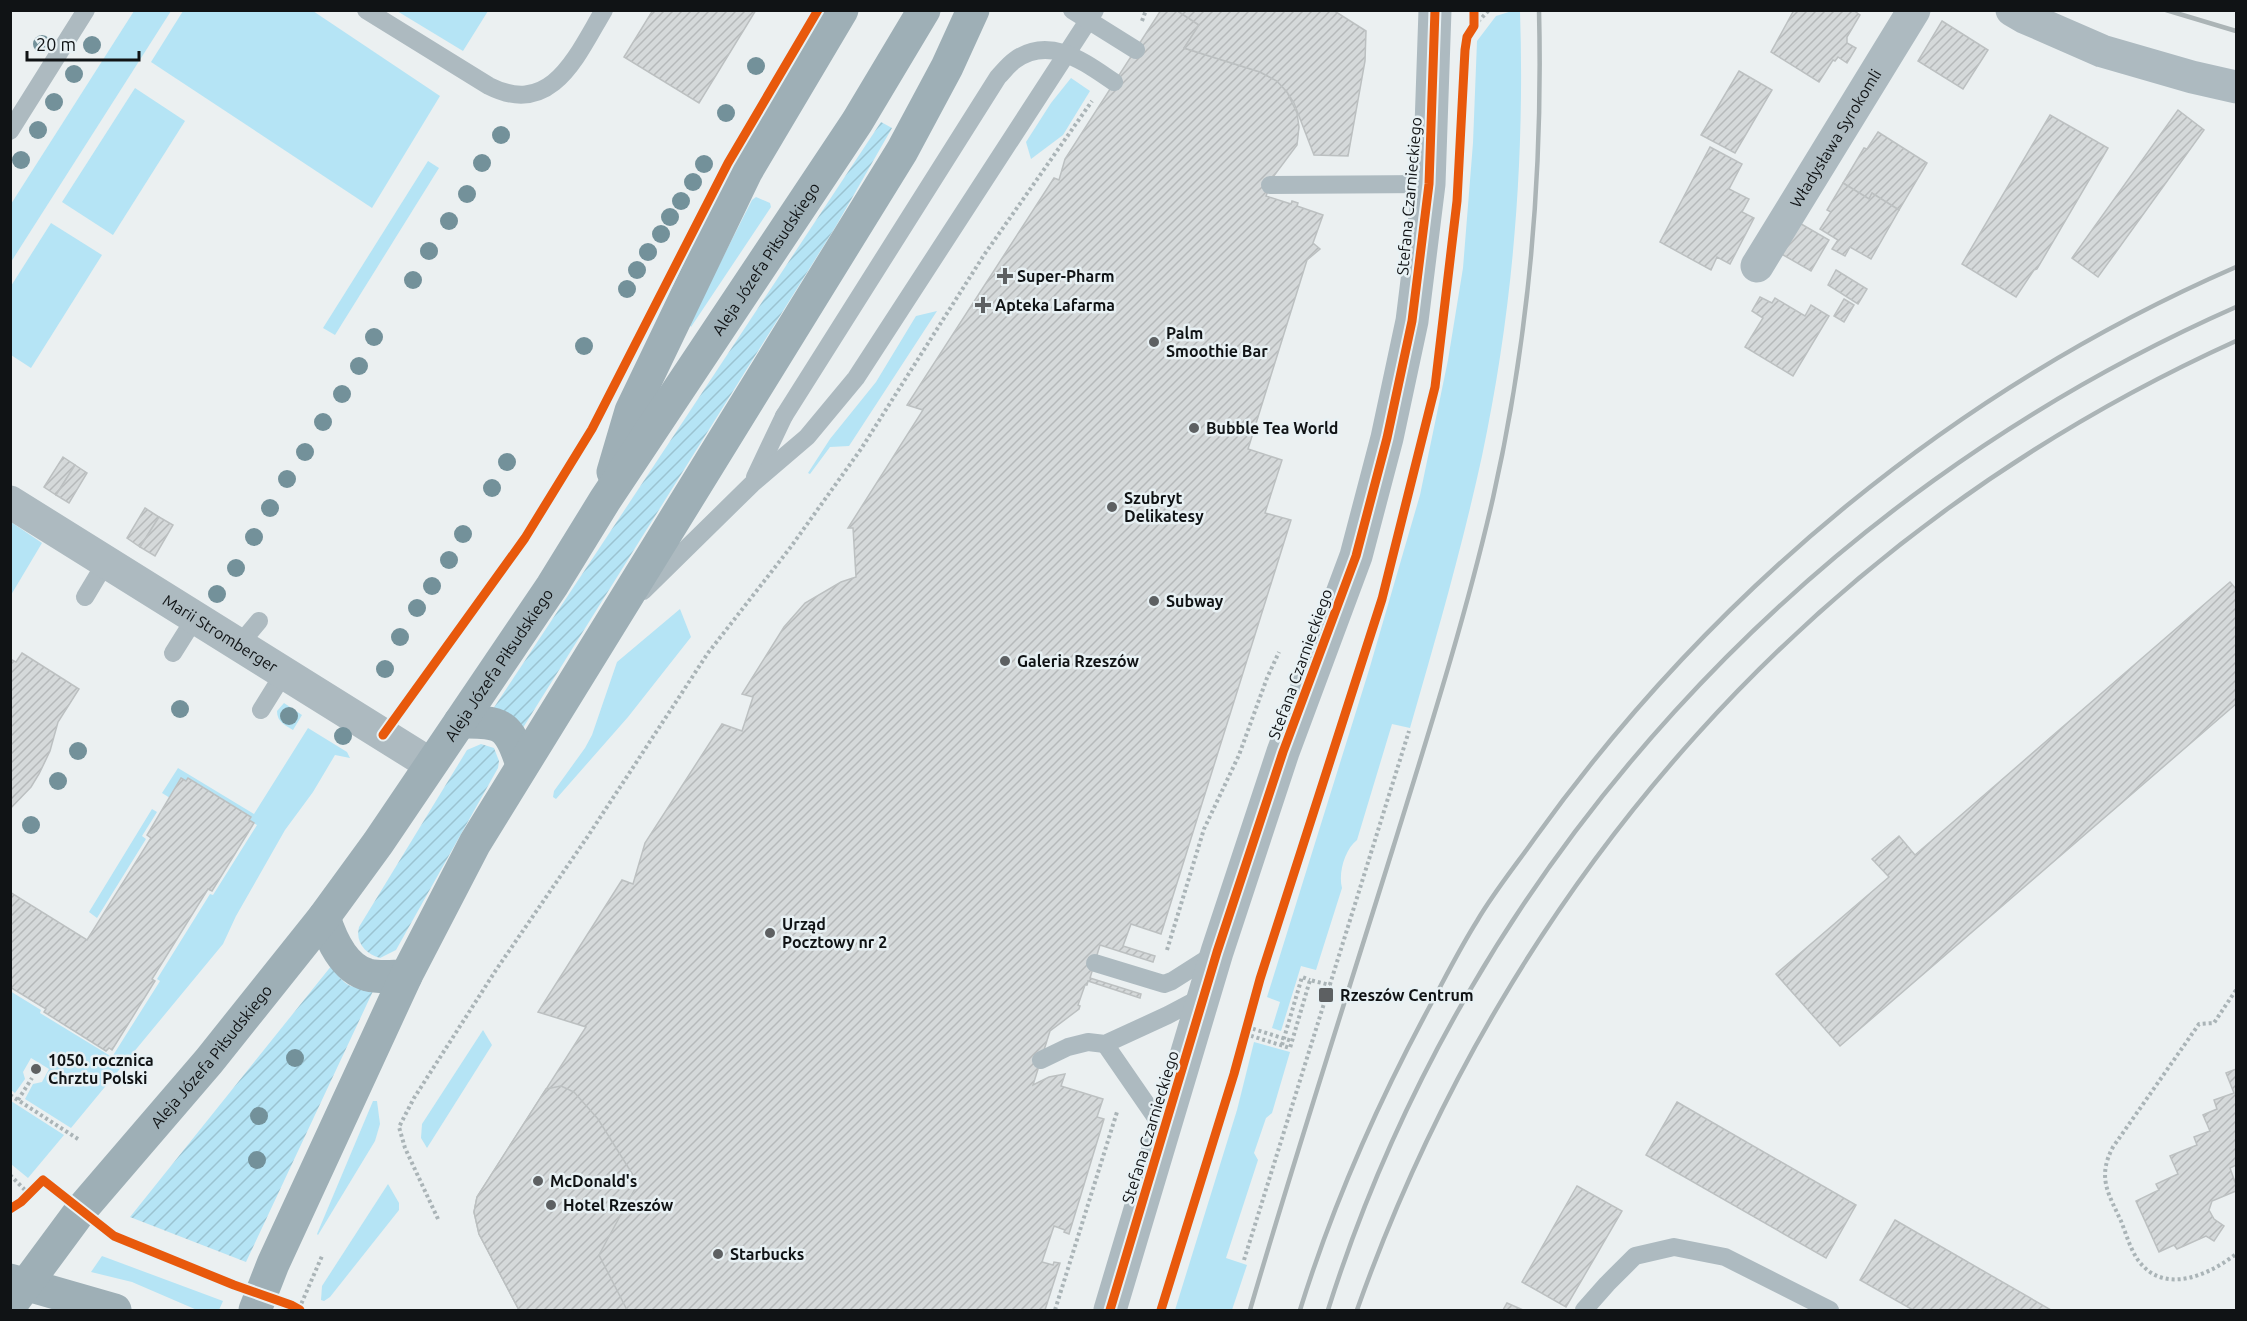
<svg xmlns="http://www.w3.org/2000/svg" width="2247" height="1321" viewBox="0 0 2247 1321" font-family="Ubuntu,sans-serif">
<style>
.grass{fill:#b5e4f5}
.garden{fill:url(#garden-furrows)}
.building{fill:url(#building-hatch);stroke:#bcc0c1;stroke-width:1.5}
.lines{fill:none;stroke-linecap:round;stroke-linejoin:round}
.path{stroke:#aab4b7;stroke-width:4;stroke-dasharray:3 3;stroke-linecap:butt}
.lane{stroke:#adbac0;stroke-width:18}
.street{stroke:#adbac0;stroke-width:33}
.secondary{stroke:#9eafb6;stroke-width:33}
.rail{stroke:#abb4b6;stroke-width:4.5}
.lane-bridge{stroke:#adbac0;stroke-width:18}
.cycleway-casing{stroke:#e8f1f4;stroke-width:13}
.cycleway{stroke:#e8590c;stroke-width:9}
.tree{fill:#73919a}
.poi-dot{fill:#5d6062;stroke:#e8f1f4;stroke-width:2}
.labels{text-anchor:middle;stroke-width:5;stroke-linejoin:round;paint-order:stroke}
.street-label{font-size:16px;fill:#101315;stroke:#e8f1f4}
.poi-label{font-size:16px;font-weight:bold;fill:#101315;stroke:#e8f1f4;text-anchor:start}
</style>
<defs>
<pattern id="garden-furrows" width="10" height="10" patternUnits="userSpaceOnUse" patternTransform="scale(1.5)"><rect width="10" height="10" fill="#b5e4f5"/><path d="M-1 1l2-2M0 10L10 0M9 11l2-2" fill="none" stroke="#9bc3d1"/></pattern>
<pattern id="building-hatch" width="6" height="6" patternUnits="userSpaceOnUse" patternTransform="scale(1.5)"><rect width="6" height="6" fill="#d5d9da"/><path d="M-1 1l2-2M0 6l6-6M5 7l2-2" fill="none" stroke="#b6b9ba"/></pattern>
</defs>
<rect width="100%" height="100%" fill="#ebf0f1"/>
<g class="grass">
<path d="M134,11H171L11,262V204Z"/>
<path d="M183,11H313L440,96L372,208L151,62Z"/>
<path d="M397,11H488L463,51Z"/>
<path d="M1512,11H1520C1525,160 1513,310 1482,456C1462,548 1436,638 1410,728L1392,724L1357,840C1345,849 1338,873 1342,888L1316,970L1301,966L1281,1031L1272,1028L1280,1002L1267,997L1369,670L1420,495L1448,360L1463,268L1473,143L1477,41L1496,16Z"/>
<path d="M1071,78L1090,91L1063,135L1031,159L1026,142L1051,103Z"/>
<path d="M135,88L185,121L113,235L62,202Z"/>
<path d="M428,161L439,168L335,335L323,328Z"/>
<path d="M756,197L770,203L771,207L691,327L689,324L752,200Z"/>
<path d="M51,223L102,255L31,368L11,355V286Z"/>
<path d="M937,311L849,446L830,447L810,474L808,473L830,439L876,382L916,316Z"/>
<path d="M11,522L42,543L11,595Z"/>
<path d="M680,609L691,637L628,717L556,799L553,797L554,791L585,748L592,735L617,662Z"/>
<path d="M284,703L302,715L293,730C285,725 277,722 277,711Z"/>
<path d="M308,728L347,752L350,758L335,755L313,792L285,830L236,916L223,944L71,1128L25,1099L33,1084L42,1082L49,1069L31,1058L23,1072L25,1079L15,1093L11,1090L10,991L41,1010L40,1013L112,1057L160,981L157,979L210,894L213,895L257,825L249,820L251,817L188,778L186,781L181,778L170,798L162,793L178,768L254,814Z"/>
<path d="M152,809L157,812L142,836L146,839L97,918L89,912Z"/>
<path d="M483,1030L492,1045L427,1148L421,1138L422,1124Z"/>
<path d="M1254,1042L1290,1052L1272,1113L1266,1118L1254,1153L1258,1160L1226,1258L1247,1265L1232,1310H1175L1237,1110Z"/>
<path d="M11,1101L64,1135L28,1178L11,1164Z"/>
<path d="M373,1101H377L380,1124L375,1141L318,1235L317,1234Z"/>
<path d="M388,1184L399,1203V1210L330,1297L324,1301L321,1300L322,1286Z"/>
<path d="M102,1256L223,1301L219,1310H197L132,1282L91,1272Z"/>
</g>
<g class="garden">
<path d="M881,122L892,128L836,226L521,731L491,712Z"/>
<path d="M481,744L494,748L499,761L498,768L396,950L380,958C366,954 355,943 359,927L467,750Z"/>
<path d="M332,965C344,987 350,988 374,989L246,1262L130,1217Z"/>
</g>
<g class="building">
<path d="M653,10H756L699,103L624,57Z"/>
<path d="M1161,10H1176L1199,25L1184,48L1260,72L1277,81L1287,92L1297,113L1299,127L1297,145L1273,177L1266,196L1291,204L1292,201L1298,203L1297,206L1323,215L1313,243L1320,249L1307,260L1248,449L1282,460L1265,513L1291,520L1161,934L1131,924L1123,946L1155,956L1153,962L1100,945L1090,978L1141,994L1140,998L1088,981L1087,985H1085L1078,1005L1080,1006L1079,1009L1050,1031L1033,1085L1049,1077L1065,1074L1061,1086L1103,1099L1097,1117L1104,1119L1069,1234L1064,1232L1065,1230L1054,1226L1042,1262L1053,1265L1054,1262L1060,1263L1045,1310H519L479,1234L474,1212L477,1197L586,1027L538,1012L622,880L633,884L645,843L722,724L742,731L753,697L742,694L784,627L805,603L841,582L856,577L853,528H848L923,410L907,405L1054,178L1059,180L1065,159Z"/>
<path d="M1176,10H1333L1366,31L1365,61L1348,156L1314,155L1294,103L1287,92L1277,81L1260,72L1184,48L1199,25Z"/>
<path d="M1794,10H1853L1860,15L1847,37V43L1856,48L1847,63L1838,57L1835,61L1833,60L1819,82L1771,52Z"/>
<path d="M1942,21L1988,50L1963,89L1918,61Z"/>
<path d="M1739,71L1772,90L1735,153L1701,135Z"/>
<path d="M2178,110L2204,130L2098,277L2072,258Z"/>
<path d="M2050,115L2108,148L2037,269L2034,270L2016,297L1962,264Z"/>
<path d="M1878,132L1927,163L1899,210L1872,193L1869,199L1843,183L1864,148L1867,149Z"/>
<path d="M1710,147L1742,164L1729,189L1749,199L1742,212L1754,218L1730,264L1717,257L1711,270L1660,242Z"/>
<path d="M1843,183L1869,199L1872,193L1899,210L1871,259L1850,247L1845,256L1832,249L1838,240L1820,229L1831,212L1827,210Z"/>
<path d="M1796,221L1829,240L1811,271L1778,252Z"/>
<path d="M1836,270L1867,289L1858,304L1828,285Z"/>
<path d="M1760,297L1772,303L1775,298L1805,316L1811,305L1829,316L1793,376L1745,347L1763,318L1752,311Z"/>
<path d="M1844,299L1854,305L1844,322L1834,316Z"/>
<path d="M63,457L75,465L56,495L44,487Z"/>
<path d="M75,465L87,473L69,503L56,495Z"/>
<path d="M145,508L159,517L140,547L127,538Z"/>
<path d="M159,517L173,525L155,556L140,547Z"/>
<path d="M2230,582L2236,589V704L1840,1046L1776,974L1889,877L1872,859L1899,836L1915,855Z"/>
<path d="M22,653L79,689L58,722L50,751L39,774L31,787L10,809V659L16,662Z"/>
<path d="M181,778L186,781L188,778L251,817L249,820L254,823L212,891L208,889L152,979L155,981L112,1050L109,1048L106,1051L44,1012L46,1009L10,987V892L87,940L151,838L147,835Z"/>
<path d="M2236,1069V1165L2230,1168L2236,1185V1191L2212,1201L2209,1210L2214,1219L2224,1226L2214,1241L2206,1236L2177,1249L2174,1245L2159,1252L2136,1201L2159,1190L2156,1184L2178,1174L2170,1156L2197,1145L2194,1137L2210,1131L2203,1115L2217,1109L2214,1100L2234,1093L2226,1073Z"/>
<path d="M561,1086L574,1092L598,1119L638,1183L599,1255L627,1310H519L479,1234L474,1212L477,1197L546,1089Z"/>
<path d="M1677,1102L1856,1205L1826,1258L1646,1155Z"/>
<path d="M1577,1186L1622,1211L1566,1307L1522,1282Z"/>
<path d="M1895,1220L2051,1310H1913L1860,1280Z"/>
<path d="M1507,1303L1523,1310H1503Z"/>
</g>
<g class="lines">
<g class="path">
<path d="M1142,21L1146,10"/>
<path d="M1474,26L1489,10"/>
<path d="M1167,950L1204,829L1239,755L1267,678L1279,652"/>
<path d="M2236,990L2214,1023L2199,1024L2113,1147C2097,1177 2108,1193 2121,1221C2127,1236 2132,1256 2144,1267C2170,1293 2212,1273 2236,1254"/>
<path d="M1247,1027L1292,1041"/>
<path d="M1245,1034L1290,1048L1310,980L1330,985"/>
<path d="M1282,1045L1302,977L1310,980"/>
<path d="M10,1095L78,1139"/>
<path d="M18,1100L32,1078"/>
<path d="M10,1175L30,1195"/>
<path d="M438,1219L405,1148L399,1127L414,1098L496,970L588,836L708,653L790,548L861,449L984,255L1092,101"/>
<path d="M1244,1260L1409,731"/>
<path d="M299,1309L322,1256"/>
<path d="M1055,1310L1117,1112"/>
</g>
<g class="lane">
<path d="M366,10L489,86C552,118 577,55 604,10"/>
<path d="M10,131L86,10"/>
<path d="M1270,185L1429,184"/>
<path d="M755,477L784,416"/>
<path d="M643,591L752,484L807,437L856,378L1095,10"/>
<path d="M85,597L106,562"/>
<path d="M249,633L259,621"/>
<path d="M173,653L195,618"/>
<path d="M261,710L284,673"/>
<path d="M1095,963L1164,984L1172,981L1216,953"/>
<path d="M1105,1044L1165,1131"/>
<path d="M1041,1060L1068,1047L1088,1042L1105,1044L1168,1015L1204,996"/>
<path d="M1584,1310L1607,1284L1635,1256L1674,1247L1725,1257L1830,1310"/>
</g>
<g class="street">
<path d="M2012,10L2024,17L2102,51L2192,77L2236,87"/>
<path id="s1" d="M1757,266L1914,10"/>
<path id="s2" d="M10,502L430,764"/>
<path d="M1110,1310L1217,952L1283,752L1356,556L1387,438L1412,321L1429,184L1435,10"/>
</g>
<g class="secondary">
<path d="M613,472L631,411L746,172L842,10"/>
<path d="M460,722C502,721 509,724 522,765"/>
<path d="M324,917C331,939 343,968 368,975C380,978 393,976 406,976"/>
<path d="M10,1280L115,1310"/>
<path id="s3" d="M10,1306L81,1210L209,1061L324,917L378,843L552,586L605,500L857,122L924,10"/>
<path d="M255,1310L273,1264L406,976L475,843L902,151L947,67L973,10"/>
</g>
<g class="rail">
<path d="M2166,10L2236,31"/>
<path d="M1250,1310C1295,1156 1345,1002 1393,848C1429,732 1466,616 1493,498C1529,338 1543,174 1539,10"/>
<path d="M1300,1310C1333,1204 1378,1102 1431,1004C1446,976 1460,948 1477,921C1494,892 1516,865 1535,838C1713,590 1956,389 2236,267"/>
<path d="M1328,1310C1469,863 1808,496 2236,307"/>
<path d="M1357,1310C1510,878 1817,531 2236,341"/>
</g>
<g class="lane-bridge">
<path d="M1072,10L1136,50"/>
<path d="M784,416L998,77C1003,72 1008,65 1015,60C1050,35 1084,62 1114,82"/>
</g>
<defs>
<g id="cycleway">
<path d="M383,735L525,538L592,429L728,163L818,10"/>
<path d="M10,1209L21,1202L43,1180L114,1236L234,1285L291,1305L300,1310"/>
<path d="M1110,1310L1217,952L1283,752L1356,556L1387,438L1412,321L1429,184L1435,10"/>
<path d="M1161,1310L1234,1074L1260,979L1382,599L1435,387L1457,201L1465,50L1467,37L1474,26V10"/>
</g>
</defs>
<use href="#cycleway" class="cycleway-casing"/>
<use href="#cycleway" class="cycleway"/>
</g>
<g class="tree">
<circle cx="42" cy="44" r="9"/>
<circle cx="92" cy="45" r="9"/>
<circle cx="756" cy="66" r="9"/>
<circle cx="74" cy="74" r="9"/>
<circle cx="54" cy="102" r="9"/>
<circle cx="726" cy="113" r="9"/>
<circle cx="38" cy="130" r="9"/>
<circle cx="501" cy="135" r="9"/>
<circle cx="21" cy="160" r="9"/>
<circle cx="482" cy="163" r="9"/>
<circle cx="704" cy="164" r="9"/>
<circle cx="693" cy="182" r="9"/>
<circle cx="467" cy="194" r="9"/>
<circle cx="681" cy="201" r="9"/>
<circle cx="670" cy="217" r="9"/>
<circle cx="449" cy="221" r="9"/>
<circle cx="661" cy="234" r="9"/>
<circle cx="429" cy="251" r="9"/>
<circle cx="648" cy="252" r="9"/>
<circle cx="637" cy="270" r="9"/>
<circle cx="413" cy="280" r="9"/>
<circle cx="627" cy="289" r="9"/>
<circle cx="374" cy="337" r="9"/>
<circle cx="584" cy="346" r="9"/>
<circle cx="359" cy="366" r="9"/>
<circle cx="342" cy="394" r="9"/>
<circle cx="323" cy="422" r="9"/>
<circle cx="305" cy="452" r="9"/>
<circle cx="507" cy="462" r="9"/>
<circle cx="287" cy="479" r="9"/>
<circle cx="492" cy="488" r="9"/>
<circle cx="270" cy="508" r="9"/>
<circle cx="463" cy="534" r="9"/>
<circle cx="254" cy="537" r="9"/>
<circle cx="449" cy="560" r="9"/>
<circle cx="236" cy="568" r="9"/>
<circle cx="432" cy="586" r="9"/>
<circle cx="217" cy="594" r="9"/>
<circle cx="417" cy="608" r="9"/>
<circle cx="400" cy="637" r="9"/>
<circle cx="385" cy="669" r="9"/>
<circle cx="180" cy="709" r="9"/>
<circle cx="289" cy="716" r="9"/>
<circle cx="343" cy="736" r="9"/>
<circle cx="78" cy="751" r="9"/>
<circle cx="58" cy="781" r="9"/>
<circle cx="31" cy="825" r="9"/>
<circle cx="295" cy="1058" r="9"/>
<circle cx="259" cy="1116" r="9"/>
<circle cx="257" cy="1160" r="9"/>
</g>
<g class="poi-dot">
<path d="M1002 267h6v6h6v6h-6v6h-6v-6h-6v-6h6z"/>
<path d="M980 296h6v6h6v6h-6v6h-6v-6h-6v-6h6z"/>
<circle cx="1154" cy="342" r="6"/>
<circle cx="1194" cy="428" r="6"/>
<circle cx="1112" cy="507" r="6"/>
<circle cx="1154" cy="601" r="6"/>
<circle cx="1005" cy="661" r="6"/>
<circle cx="770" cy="933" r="6"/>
<rect x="1318" y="987" width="16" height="16" rx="3"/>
<circle cx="36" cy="1069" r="6"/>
<circle cx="538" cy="1181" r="6"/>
<circle cx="551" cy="1205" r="6"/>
<circle cx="718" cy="1254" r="6"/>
</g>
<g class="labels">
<g class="street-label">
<text dy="6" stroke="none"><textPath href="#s1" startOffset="150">Władysława Syrokomli</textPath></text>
<text transform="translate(1409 196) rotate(-85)" y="6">Stefana Czarnieckiego</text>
<text dy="6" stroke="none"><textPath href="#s3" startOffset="1293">Aleja Józefa Piłsudskiego</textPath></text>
<text dy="6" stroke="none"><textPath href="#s2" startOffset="248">Marii Stromberger</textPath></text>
<text transform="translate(1300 664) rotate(-70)" y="6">Stefana Czarnieckiego</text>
<text dy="6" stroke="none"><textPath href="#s3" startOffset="807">Aleja Józefa Piłsudskiego</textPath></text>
<text dy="6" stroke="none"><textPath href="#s3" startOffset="321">Aleja Józefa Piłsudskiego</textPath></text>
<text transform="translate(1150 1127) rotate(-73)" y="6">Stefana Czarnieckiego</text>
</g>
<g class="poi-label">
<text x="1017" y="282">Super-Pharm</text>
<text x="995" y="311">Apteka Lafarma</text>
<text x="1166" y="339">Palm<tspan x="1166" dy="18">Smoothie Bar</tspan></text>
<text x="1206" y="434">Bubble Tea World</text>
<text x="1124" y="504">Szubryt<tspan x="1124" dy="18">Delikatesy</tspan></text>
<text x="1166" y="607">Subway</text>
<text x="1017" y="667">Galeria Rzeszów</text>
<text x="782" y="930">Urząd<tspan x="782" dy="18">Pocztowy nr 2</tspan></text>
<text x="1340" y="1001">Rzeszów Centrum</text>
<text x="48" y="1066">1050. rocznica<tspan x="48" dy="18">Chrztu Polski</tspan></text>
<text x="550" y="1187">McDonald's</text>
<text x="563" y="1211">Hotel Rzeszów</text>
<text x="730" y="1260">Starbucks</text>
</g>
</g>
<rect width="2247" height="1321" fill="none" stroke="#101315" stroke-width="24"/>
<path d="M27 51v9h112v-9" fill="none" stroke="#101315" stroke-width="3"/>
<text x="36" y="51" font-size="18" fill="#101315" stroke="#e8f1f4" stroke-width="4.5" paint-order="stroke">20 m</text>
</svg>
